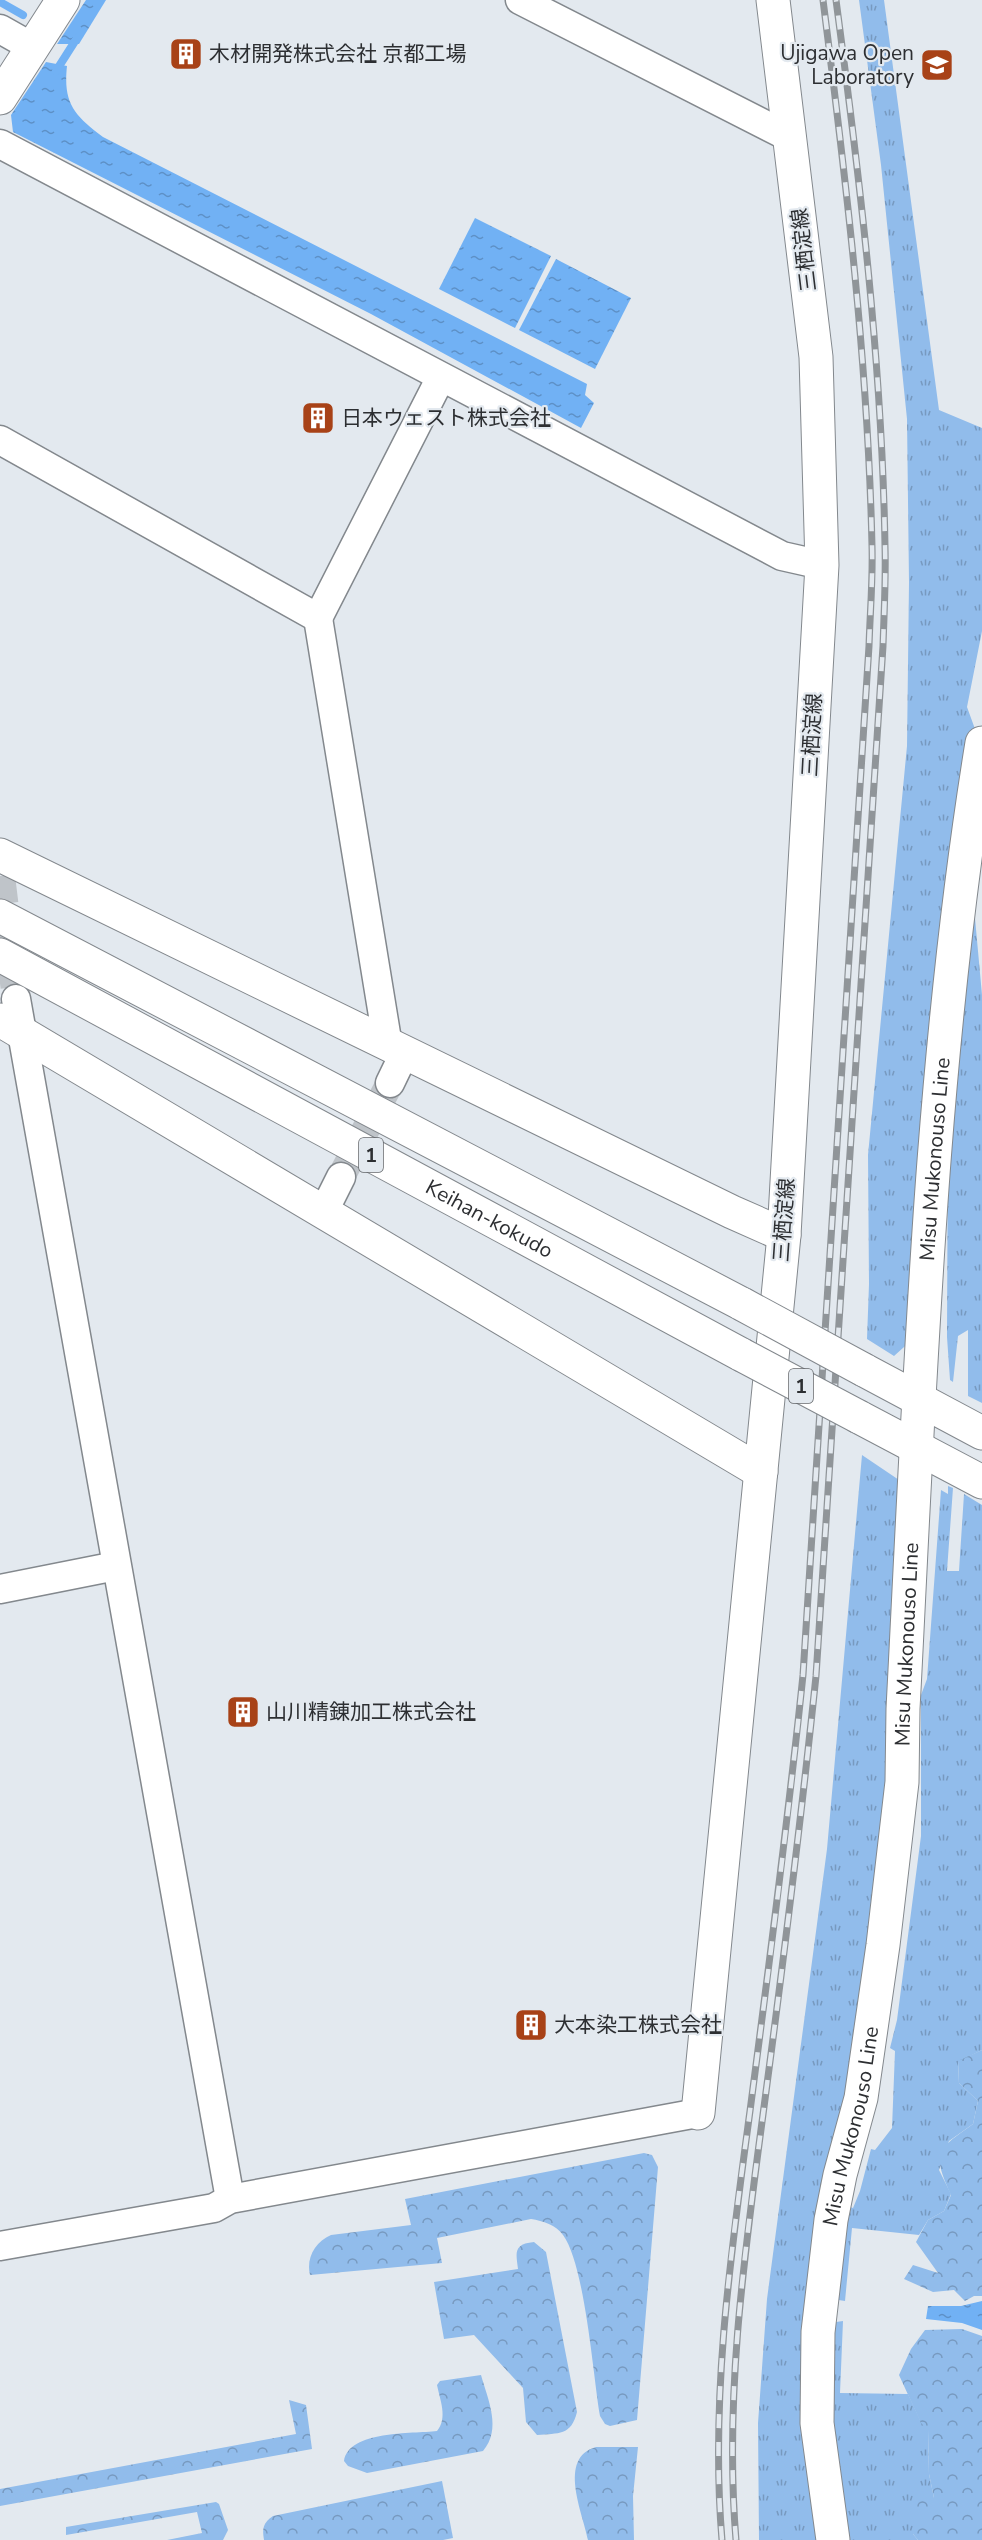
<svg xmlns="http://www.w3.org/2000/svg" width="982" height="2540" viewBox="0 0 982 2540" font-family="'Nunito Sans','Noto Sans JP',sans-serif">
<style>
.grass{fill:url(#grass-tufts)}
.forest{fill:url(#forest-crowns)}
.water{fill:url(#water-ripples)}
.lines{fill:none;stroke-linecap:round;stroke-linejoin:round}
.stream{stroke:#71b1f4;stroke-width:8}
.minor-tunnel{stroke:#bfc4c9;stroke-width:28;stroke-dasharray:28 14;stroke-linecap:butt}
.minor-casing{stroke:#83888d;stroke-width:31}
.tertiary-casing{stroke:#83888d;stroke-width:35}
.secondary-casing{stroke:#83888d;stroke-width:35}
.trunk-casing{stroke:#83888d;stroke-width:35}
.minor{stroke:#fff;stroke-width:28}
.tertiary{stroke:#fff;stroke-width:33}
.secondary{stroke:#fff;stroke-width:33}
.trunk{stroke:#fff;stroke-width:33}
.rail-casing{stroke:#909599;stroke-width:7}
.rail{stroke:#e3e9ef;stroke-width:4.5;stroke-dasharray:14;stroke-linecap:butt}
.trunk-bridge-casing{stroke:#83888d;stroke-width:35;stroke-linecap:butt}
.trunk-bridge{stroke:#fff;stroke-width:33}
.labels{text-anchor:middle;stroke-width:4.5;stroke-linejoin:round;paint-order:stroke}
.shield{fill:#e3e9ef;stroke:#64676b;stroke-width:1.5}
.shield-label{font-size:20px;font-weight:bold;fill:#2d2f32}
.poi-label{font-size:21px;fill:#2d2f32;stroke:#e3e9ef;text-anchor:start}
.street-label{font-size:21px;fill:#2d2f32;stroke:#e3e9ef}
</style>
<defs>
<pattern id="grass-tufts" width="24" height="20" patternUnits="userSpaceOnUse" patternTransform="scale(1.5)"><rect width="24" height="20" fill="#91bceb"/><path d="M3 7l-1-3M5 7V3M7 7l1-3M15 17l-1-3M17 17v-4M19 17l1-3" fill="none" stroke="#7799bf"/></pattern>
<pattern id="forest-crowns" width="20" height="18" patternUnits="userSpaceOnUse" patternTransform="scale(1.5)"><rect width="20" height="18" fill="#91bceb"/><path d="M2 6a3 3 0 1 1 6 0M12 15a3 3 0 1 1 6 0" fill="none" stroke="#7799bf"/></pattern>
<pattern id="water-ripples" width="26" height="14" patternUnits="userSpaceOnUse" patternTransform="scale(1.5)"><rect width="26" height="14" fill="#71b1f4"/><path d="M2 4q2-2 4 0t4 0M15 11q2-2 4 0t4 0" fill="none" stroke="#5d90c6"/></pattern>
</defs>
<rect width="100%" height="100%" fill="#e3e9ef"/>
<g class="grass">
<path d="M859,0H884L939,410L982,428V631L967,707L975,729L913,1339L894,1356L867,1339L869,1284L868,1155L907,746L909,582L907,419L881,165Z"/>
<path d="M974,907L982,995V1403L968,1396V1330L958,1336L953,1382L950,1380L947,1337L948,1115Z"/>
<path d="M862,1455L902,1482L888,1807L847,2110L822,2540H759L758,2423L767,2299L827,1849Z"/>
<path d="M948,1486L953,1488L947,1571H959L964,1494L982,1505V2050L958,2062L959,2083L978,2101L973,2124L949,2141L939,2170L951,2194L944,2211L928,2220L919,2235L852,2228L845,2301L832,2299L845,2205L853,2208L860,2191L871,2149L875,2150L892,2128L895,2051L890,2048L897,2020L921,1836V1695L927,1679L941,1490L948,1494Z"/>
<path d="M843,2321L840,2393L908,2394L921,2422L928,2429L929,2474L934,2498L913,2534L918,2540H845L839,2458L831,2413L829,2323Z"/>
</g>
<g class="forest">
<path d="M982,2050V2296H974L965,2301L954,2290L933,2292L904,2279L913,2265L938,2273L916,2242L928,2220L944,2211L951,2195C931,2151 937,2150 973,2124L978,2101L959,2083L958,2061Z"/>
<path d="M644,2153L652,2155L658,2167L637,2420L610,2426L605,2424L600,2416C593,2375 585,2265 563,2235C556,2225 543,2221 531,2219L437,2238L442,2263L310,2275C306,2258 315,2242 331,2235L411,2225L405,2199Z"/>
<path d="M534,2242L546,2252L577,2412C571,2436 559,2433 537,2435L526,2422L523,2388L474,2335L444,2339L434,2282L518,2269C516,2253 513,2244 534,2242Z"/>
<path d="M962,2329L982,2336V2540H918L913,2534L916,2499L934,2498L929,2474L928,2430L921,2423L899,2375L911,2349L925,2330Z"/>
<path d="M481,2375C488,2400 502,2429 483,2451L367,2473L348,2466L344,2461C349,2430 412,2434 437,2431C448,2418 440,2400 437,2385L440,2381Z"/>
<path d="M289,2400L306,2405L312,2449L0,2506V2489L296,2434Z"/>
<path d="M596,2447H638L633,2496L634,2540H588C583,2513 557,2458 596,2447Z"/>
<path d="M442,2481L453,2538L443,2540H264C262,2528 263,2523 273,2516Z"/>
<path d="M216,2502L219,2504L228,2530L223,2540H167L202,2533L197,2512L66,2535V2527Z"/>
</g>
<g class="water">
<path d="M86,0H106L79,44H57Z"/>
<path d="M46,62L67,66C63,103 74,115 103,137L587,384L585,395L594,403L581,428L371,314L13,132L11,115Z"/>
<path d="M475,218L551,256L515,328L439,289Z"/>
<path d="M556,259L631,298L595,369L519,330Z"/>
<path d="M982,2301V2330L962,2323L926,2319L928,2306H961Z"/>
</g>
<g class="lines">
<g class="stream">
<path d="M0,2L23,15"/>
<path d="M56,71L77,38"/>
</g>
<g class="minor-tunnel">
<path d="M1,876L16,999"/>
<path d="M341,1177L390,1083"/>
</g>
<defs>
<g id="minor">
<path d="M520,0L791,138"/>
<path d="M0,29L32,47"/>
<path d="M0,144L782,556L822,565"/>
<path d="M0,440L318,618L388,1046"/>
<path d="M318,618L441,377"/>
<path d="M16,999L230,2199"/>
<path d="M390,1083L404,1054"/>
<path d="M324,1211L341,1177"/>
<path d="M0,1589L116,1566"/>
<path d="M0,2246L214,2208L230,2199L698,2113"/>
</g>
<g id="tertiary">
<path d="M0,98L63,0"/>
<path d="M0,855L732,1212L784,1235"/>
<path d="M0,1020L761,1472"/>
<path d="M698,2113L784,1235L822,565L816,357L773,0"/>
</g>
<g id="secondary">
<path id="s1" d="M833,2540L817,2423L818,2332L831,2220L840,2175L861,2098L883,1945L902,1782L903,1709C920,1386 930,1062 982,743"/>
</g>
<g id="trunk">
<path d="M0,916L742,1304"/>
<path id="s2" d="M0,955L742,1355"/>
<path d="M864,1370L982,1433"/>
<path d="M859,1417L982,1482"/>
</g>
</defs>
<use href="#minor" class="minor-casing"/>
<use href="#tertiary" class="tertiary-casing"/>
<use href="#secondary" class="secondary-casing"/>
<use href="#trunk" class="trunk-casing"/>
<use href="#minor" class="minor"/>
<use href="#tertiary" class="tertiary"/>
<use href="#secondary" class="secondary"/>
<use href="#trunk" class="trunk"/>
<defs>
<g id="rail">
<path d="M722,2540C710,2398 731,2252 750,2111C769,1966 788,1821 803,1675L869,646C870,613 873,579 872,546C868,363 846,181 823,0"/>
<path d="M736,2540C724,2396 745,2250 764,2107C783,1964 801,1820 816,1676L883,646C884,613 886,580 885,546C882,363 860,181 836,0"/>
</g>
</defs>
<use href="#rail" class="rail-casing"/>
<use href="#rail" class="rail"/>
<defs>
<g id="trunk-bridge">
<path d="M742,1304L864,1370"/>
<path d="M742,1355L859,1417"/>
</g>
</defs>
<use href="#trunk-bridge" class="trunk-bridge-casing"/>
<use href="#trunk-bridge" class="trunk-bridge"/>
</g>
<defs>
<symbol id="building-square" viewBox="-11 -11 22 22"><rect x="-9" y="-9" width="18" height="18" rx="4" fill="#a84217" stroke="#e3e9ef"/><path d="M-4-6H4V6H1V3H-1V6H-4ZM-2.5-4.3h1.7v1.8h-1.7ZM.8-4.3h1.7v1.8H.8ZM-2.5-1h1.7V.8h-1.7ZM.8-1h1.7V.8H.8Z" fill="#fff"/></symbol>
<symbol id="university-square" viewBox="-11 -11 22 22"><rect x="-9" y="-9" width="18" height="18" rx="4" fill="#a84217" stroke="#e3e9ef"/><path d="M0-5L7-2L0 1L-7-2ZM-4 1L0 2.5L4 1V4Q0 6-4 4Z" fill="#fff"/></symbol>
</defs>
<g fill-rule="evenodd">
<use href="#building-square" x="167" y="35" width="38" height="38"/>
<use href="#university-square" x="918" y="46" width="38" height="38"/>
<use href="#building-square" x="299" y="399" width="38" height="38"/>
<use href="#building-square" x="224" y="1693" width="38" height="38"/>
<use href="#building-square" x="512" y="2006" width="38" height="38"/>
</g>
<g class="labels">
<g class="shield">
<rect x="359" y="1138" width="24" height="34" rx="4.5"/>
<rect x="789" y="1369" width="24" height="34" rx="4.5"/>
</g>
<g class="shield-label">
<text x="371" y="1162">1</text>
<text x="801" y="1393">1</text>
</g>
<g class="poi-label">
<text x="914" y="60" text-anchor="end">Ujigawa Open<tspan x="914" dy="24">Laboratory</tspan></text>
<text x="209" y="61">木材開発株式会社 京都工場</text>
<text x="341" y="425">日本ウェスト株式会社</text>
<text x="266" y="1719">山川精錬加工株式会社</text>
<text x="554" y="2032">大本染工株式会社</text>
</g>
<g class="street-label">
<text transform="translate(804 250) rotate(-97)" y="7">三栖淀線</text>
<text transform="translate(812 735) rotate(-87)" y="7">三栖淀線</text>
<text dy="7" stroke="none"><textPath href="#s1" startOffset="1390">Misu Mukonouso Line</textPath></text>
<text dy="7" stroke="none"><textPath href="#s2" startOffset="556">Keihan-kokudo</textPath></text>
<text transform="translate(784 1220) rotate(-86)" y="7">三栖淀線</text>
<text dy="7" stroke="none"><textPath href="#s1" startOffset="904">Misu Mukonouso Line</textPath></text>
<text dy="7" stroke="none"><textPath href="#s1" startOffset="418">Misu Mukonouso Line</textPath></text>
</g>
</g>
</svg>
